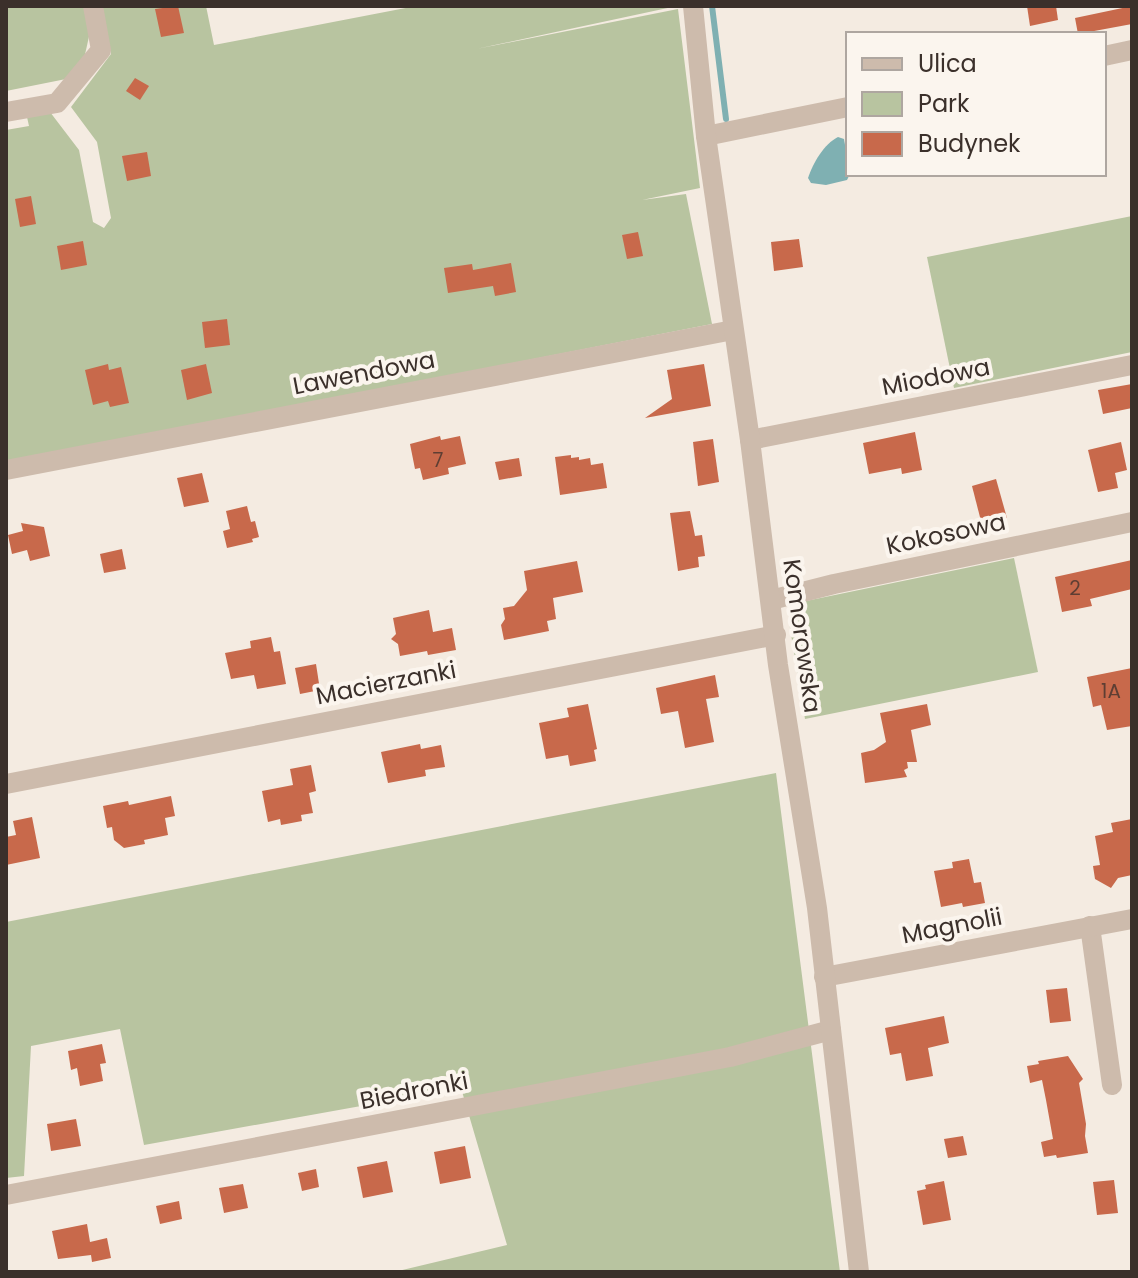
<svg xmlns="http://www.w3.org/2000/svg" width="1138" height="1278" viewBox="0 0 1138 1278" font-family="Poppins,sans-serif">
<style>
.green{fill:#b8c4a0}
.water{fill:#7fb0b2}
.lines{fill:none;stroke-linecap:round;stroke-linejoin:round}
.stream{stroke:#7fb0b2;stroke-width:6}
.building{fill:#c8694b}
.minor{stroke:#cdbbac;stroke-width:20}
.tertiary{stroke:#cdbbac;stroke-width:20}
.labels{text-anchor:middle;stroke-width:8;stroke-linejoin:round;paint-order:stroke}
.number-label{font-size:20px;fill:#5e3e33}
.street-label{font-size:24px;fill:#3b302b;stroke:#fbf5ee}
</style>
<rect width="100%" height="100%" fill="#f4ebe1"/>
<g class="green">
<path d="M6,6H84L90,32L84,59L66,79L6,91Z"/>
<path d="M102,6H206L214,45L416,6H677L476,49L678,9L700,188L642,200L686,194L712,324L6,462V130L29,126L27,117L50,112L79,150L93,222L104,228L111,218L97,142L71,107L111,54Z"/>
<path d="M1132,216V352L954,388L927,257Z"/>
<path d="M1014,558L1038,672L805,719L789,622L801,602Z"/>
<path d="M776,773L840,1272H394L507,1245L461,1088L144,1145L120,1029L31,1046L24,1176L6,1178V922Z"/>
</g>
<path class="water" d="M838,137L844,139L850,174L847,180L826,185L811,183L808,178C813,163 824,144 838,137Z"/>
<g class="lines">
<path class="stream" d="M712,6L726,119"/>
</g>
<g class="building">
<path d="M178,6L184,33L161,37L155,9Z"/>
<path d="M1027,6H1056L1058,20L1030,26Z"/>
<path d="M1132,6V24L1078,34L1075,18Z"/>
<path d="M135,78L149,86L140,100L126,91Z"/>
<path d="M147,152L151,176L127,181L122,156Z"/>
<path d="M31,196L36,224L20,227L15,199Z"/>
<path d="M638,232L643,256L627,259L622,235Z"/>
<path d="M799,239L803,267L774,271L771,242Z"/>
<path d="M83,241L87,265L61,270L57,246Z"/>
<path d="M511,263L516,292L495,296L493,286L448,293L444,268L472,264L473,270Z"/>
<path d="M227,319L230,345L205,348L202,322Z"/>
<path d="M108,364L109,370L121,367L129,403L110,407L108,401L93,405L85,370Z"/>
<path d="M206,364L212,393L187,400L181,370Z"/>
<path d="M704,364L711,406L645,418L672,399L667,370Z"/>
<path d="M1132,384V408L1103,414L1098,390Z"/>
<path d="M915,432L922,470L902,474L901,468L869,474L863,443Z"/>
<path d="M440,436L441,440L460,436L466,464L448,468L449,474L423,480L420,468L415,469L410,444Z"/>
<path d="M713,439L719,482L698,486L693,442Z"/>
<path d="M1121,442L1127,470L1115,473L1118,488L1098,492L1088,450Z"/>
<path d="M571,455V458L579,457V460L590,458L591,465L603,463L607,488L560,495L555,457Z"/>
<path d="M519,458L522,476L499,480L495,462Z"/>
<path d="M202,473L209,502L184,507L177,478Z"/>
<path d="M996,479L1007,518L982,525L972,486Z"/>
<path d="M247,506L251,522L255,521L259,537L252,539L253,542L227,548L223,531L230,529L226,511Z"/>
<path d="M690,511L695,536L702,535L705,556L698,557L699,567L678,571L670,513Z"/>
<path d="M21,523L44,527L50,556L30,561L27,550L12,554L8,535L23,531Z"/>
<path d="M122,549L126,569L104,573L100,554Z"/>
<path d="M1132,560V589L1090,599L1092,606L1062,612L1055,577Z"/>
<path d="M577,561L583,592L553,598L556,619L547,621L549,631L504,640L501,625L505,619L503,608L514,606L527,590L524,571Z"/>
<path d="M429,610L433,632L452,628L456,650L428,655L427,651L400,656L398,644L391,639L396,634L393,618Z"/>
<path d="M271,637L274,652L280,651L286,684L257,689L254,675L231,679L225,653L251,648L250,641Z"/>
<path d="M316,664L320,690L300,694L295,668Z"/>
<path d="M1132,668V726L1107,730L1101,705L1093,707L1087,677Z"/>
<path d="M715,675L719,697L706,699L714,742L685,748L678,711L661,714L656,688Z"/>
<path d="M588,704L597,749L594,750L596,761L570,766L568,755L546,759L539,723L569,717L567,708Z"/>
<path d="M927,704L931,725L911,730L917,762H907L908,768L904,770L907,777L865,783L861,753L874,750L886,742L880,713Z"/>
<path d="M420,744L421,749L441,745L445,767L425,770L426,776L388,783L381,752Z"/>
<path d="M311,765L316,791L309,793L313,813L301,815L302,821L281,825L280,819L268,822L262,791L293,785L290,769Z"/>
<path d="M171,796L175,816L165,818L168,835L144,840L145,844L124,848L114,840L112,827L107,828L103,806L128,801L129,805Z"/>
<path d="M32,817L40,858L6,865V837L16,835L13,821Z"/>
<path d="M1132,819V875L1118,878L1111,888L1095,879L1093,866L1100,865L1095,836L1113,832L1111,823Z"/>
<path d="M969,859L974,883L981,882L985,903L963,907L962,903L941,907L934,871L953,868L952,862Z"/>
<path d="M1067,988L1071,1021L1050,1023L1046,990Z"/>
<path d="M944,1016L949,1043L928,1048L933,1076L906,1081L901,1053L890,1055L885,1028Z"/>
<path d="M102,1044L106,1063L100,1064L103,1081L80,1086L77,1068L71,1070L68,1051Z"/>
<path d="M1068,1056L1083,1079L1079,1083L1086,1124L1085,1136L1088,1153L1057,1158L1056,1155L1044,1157L1041,1142L1053,1139L1046,1100L1042,1080L1030,1083L1027,1066L1039,1064L1038,1061Z"/>
<path d="M76,1119L81,1146L51,1151L47,1124Z"/>
<path d="M963,1136L967,1155L948,1158L944,1139Z"/>
<path d="M465,1146L471,1178L440,1184L434,1152Z"/>
<path d="M387,1161L393,1192L363,1198L357,1167Z"/>
<path d="M316,1169L319,1187L302,1191L298,1173Z"/>
<path d="M1114,1180L1118,1213L1097,1215L1093,1182Z"/>
<path d="M944,1181L951,1220L923,1225L917,1191L926,1189L925,1185Z"/>
<path d="M243,1184L248,1208L224,1213L219,1188Z"/>
<path d="M179,1201L182,1219L160,1224L156,1206Z"/>
<path d="M87,1224L90,1242L107,1238L111,1258L92,1262L91,1255L58,1259L52,1231Z"/>
</g>
<g class="lines">
<g class="minor">
<path d="M1104,56L1132,50"/>
<path d="M6,112L57,103L101,50L93,6"/>
<path d="M706,136L848,107"/>
<path d="M750,440L1132,365"/>
<path d="M6,470L733,330"/>
<path d="M771,600L834,584L1132,522"/>
<path d="M6,784L776,635"/>
<path d="M1090,926L1112,1085"/>
<path d="M824,977L1132,919"/>
<path d="M6,1195L730,1057L831,1030"/>
</g>
<path class="tertiary" d="M693,6L706,136L750,440L778,665L817,908L859,1272"/>
</g>
<g class="labels">
<g class="number-label">
<text x="438" y="467">7</text>
<text x="1075" y="595">2</text>
<text x="1111" y="698">1A</text>
</g>
<g class="street-label">
<text transform="translate(364 373) rotate(-11)" y="8">Lawendowa</text>
<text transform="translate(936 377) rotate(-11)" y="8">Miodowa</text>
<text transform="translate(946 534) rotate(-12)" y="8">Kokosowa</text>
<text transform="translate(802 636) rotate(82)" y="8">Komorowska</text>
<text transform="translate(386 683) rotate(-11)" y="8">Macierzanki</text>
<text transform="translate(952 926) rotate(-11)" y="8">Magnolii</text>
<text transform="translate(414 1091) rotate(-11)" y="8">Biedronki</text>
</g>
</g>
<rect width="1138" height="1278" fill="none" stroke="#3b302b" stroke-width="16"/>
<rect x="846" y="32" width="260" height="144" fill="#fbf5ee" stroke="#aea6a0" stroke-width="2"/>
<rect x="862" y="58" width="40" height="12" fill="#cdbbac" stroke="#aea6a0" stroke-width="2"/>
<text x="918" y="72" font-size="24" fill="#3b302b">Ulica</text>
<rect x="862" y="92" width="40" height="24" fill="#b8c4a0" stroke="#aea6a0" stroke-width="2"/>
<text x="918" y="112" font-size="24" fill="#3b302b">Park</text>
<rect x="862" y="132" width="40" height="24" fill="#c8694b" stroke="#aea6a0" stroke-width="2"/>
<text x="918" y="152" font-size="24" fill="#3b302b">Budynek</text>
</svg>
